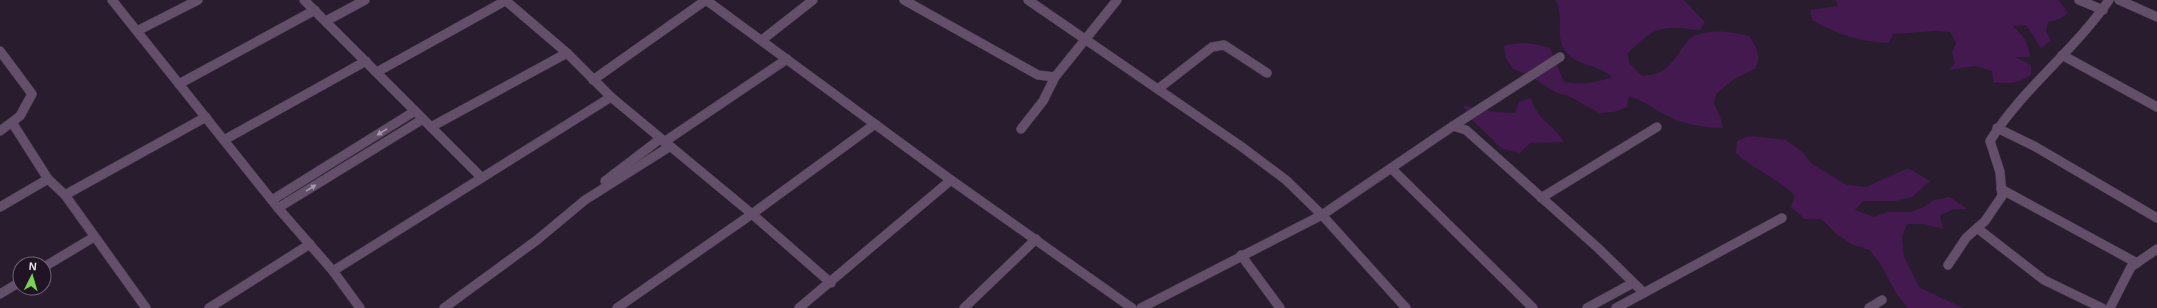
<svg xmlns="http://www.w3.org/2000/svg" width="2157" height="308" viewBox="0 0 2157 308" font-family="Helvetica,sans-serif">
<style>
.green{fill:#431950}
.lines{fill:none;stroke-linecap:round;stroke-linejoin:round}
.minor-casing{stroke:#443749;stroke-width:10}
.minor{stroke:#634f6a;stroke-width:9}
.oneway{fill:#a698ab}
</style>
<rect width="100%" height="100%" fill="#291c2e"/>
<g class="green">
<path d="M1555,0H1684L1705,22L1700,30C1661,26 1656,25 1627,54L1630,64L1642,76C1664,74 1668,68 1681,50C1683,47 1686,43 1688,40C1704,27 1731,32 1749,36C1757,49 1761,54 1756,68L1734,79L1716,94L1714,104L1720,116L1723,128C1699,128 1680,123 1660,112C1648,105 1643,101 1629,96L1627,107L1614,112L1599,113L1571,97L1555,92L1527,74L1513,69L1506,58L1504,46C1521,41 1533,43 1550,48L1564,82C1582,85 1595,83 1612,77C1600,65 1575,65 1566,52C1553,35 1566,17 1555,0Z"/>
<path d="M1836,0H2058L2068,13L2060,19L2048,22L2046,31L2051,41L2041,48L2026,25L2013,26C2023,36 2029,42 2030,57H2015L2031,65V75C2018,84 2008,84 1993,82L1992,71L1975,66L1948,70L1955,63L1952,52L1956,43L1950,32L1935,31L1893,34L1889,43C1861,42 1836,34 1812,20L1810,10L1838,6Z"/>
<path d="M1531,98C1538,122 1553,123 1564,142L1530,143L1520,153L1502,149L1468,116L1463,105L1495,112L1515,113L1519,102Z"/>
<path d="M1750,136L1786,140L1801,151L1812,164L1847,185L1866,187L1908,168L1930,181L1912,197L1896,201H1863L1855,210L1874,217L1887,212H1910L1924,207L1934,200L1950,197L1967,209L1952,210L1940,215L1943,229L1924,224H1907L1902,237L1904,257L1919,287L1963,308H1908L1897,295L1881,265L1870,250L1853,245L1836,234L1822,219H1805L1791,207L1795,196C1778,178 1754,170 1736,153L1737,141Z"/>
</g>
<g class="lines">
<defs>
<g id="minor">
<path d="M112,0L278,208L333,271L360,308"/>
<path d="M304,0L481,177"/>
<path d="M505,0L567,53L611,97L752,214L831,283"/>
<path d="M706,0L951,180L1132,308"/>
<path d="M904,0L1038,75L1055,77"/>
<path d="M1028,0L1242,147L1286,180L1322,215L1406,308"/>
<path d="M2079,0L2103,10"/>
<path d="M2119,0L2157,17"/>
<path d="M326,21L365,0"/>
<path d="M137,31L198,0"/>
<path d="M762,40L813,0"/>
<path d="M0,51L32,94L20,116L0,131"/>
<path d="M2062,55L2157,107"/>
<path d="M377,72L505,1"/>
<path d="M593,80L706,0"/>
<path d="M179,84L315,10"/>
<path d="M1158,89L1212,47L1224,45L1267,73"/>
<path d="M13,124L48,179L65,195L146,308"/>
<path d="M1453,126L1466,130L1598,248L1644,293"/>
<path d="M431,127L567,53"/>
<path d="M1997,128L2034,146L2157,218"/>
<path d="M1021,129L1043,101L1055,77L1117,0"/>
<path d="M224,140L366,61"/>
<path d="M664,142L787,59"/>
<path d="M1392,169L1533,308"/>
<path d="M605,181L660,139"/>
<path d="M2001,189L2137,263"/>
<path d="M65,195L206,117"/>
<path d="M1541,198L1657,127"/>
<path d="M272,200L415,111"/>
<path d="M0,207L48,179"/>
<path d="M278,208L423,119"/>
<path d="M1977,228L2044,280L2102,308"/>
<path d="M1241,255L1280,308"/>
<path d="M1948,265L1966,238L1985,221L2002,196L2000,172L1990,141C2023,88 2074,51 2109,0"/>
<path d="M44,267L94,237"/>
<path d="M333,271L611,97"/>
<path d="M0,294L20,282"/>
<path d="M209,308L310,244"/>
<path d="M444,308L537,240L585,200L669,147"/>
<path d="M617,308L752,214L875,124"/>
<path d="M799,308L951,180"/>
<path d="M964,308L1036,239"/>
<path d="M1141,308L1322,215L1453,126L1560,57"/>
<path d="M1587,308L1633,283"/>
<path d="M1616,308L1782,218"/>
<path d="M1869,308L1882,300"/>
<path d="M2110,308L2131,267L2157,249"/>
</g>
</defs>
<use href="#minor" class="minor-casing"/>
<use href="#minor" class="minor"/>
</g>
<defs><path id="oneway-solid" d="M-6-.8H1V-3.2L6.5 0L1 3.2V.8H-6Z"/></defs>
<g class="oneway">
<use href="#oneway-solid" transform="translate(382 132) rotate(148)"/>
<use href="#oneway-solid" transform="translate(311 188) rotate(-32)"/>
</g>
<g transform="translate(32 276) rotate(5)"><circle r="19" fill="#1f1324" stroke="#6f6574"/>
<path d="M0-3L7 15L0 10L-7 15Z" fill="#7bd156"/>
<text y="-6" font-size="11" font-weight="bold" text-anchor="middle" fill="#e8e0ec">N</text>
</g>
</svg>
